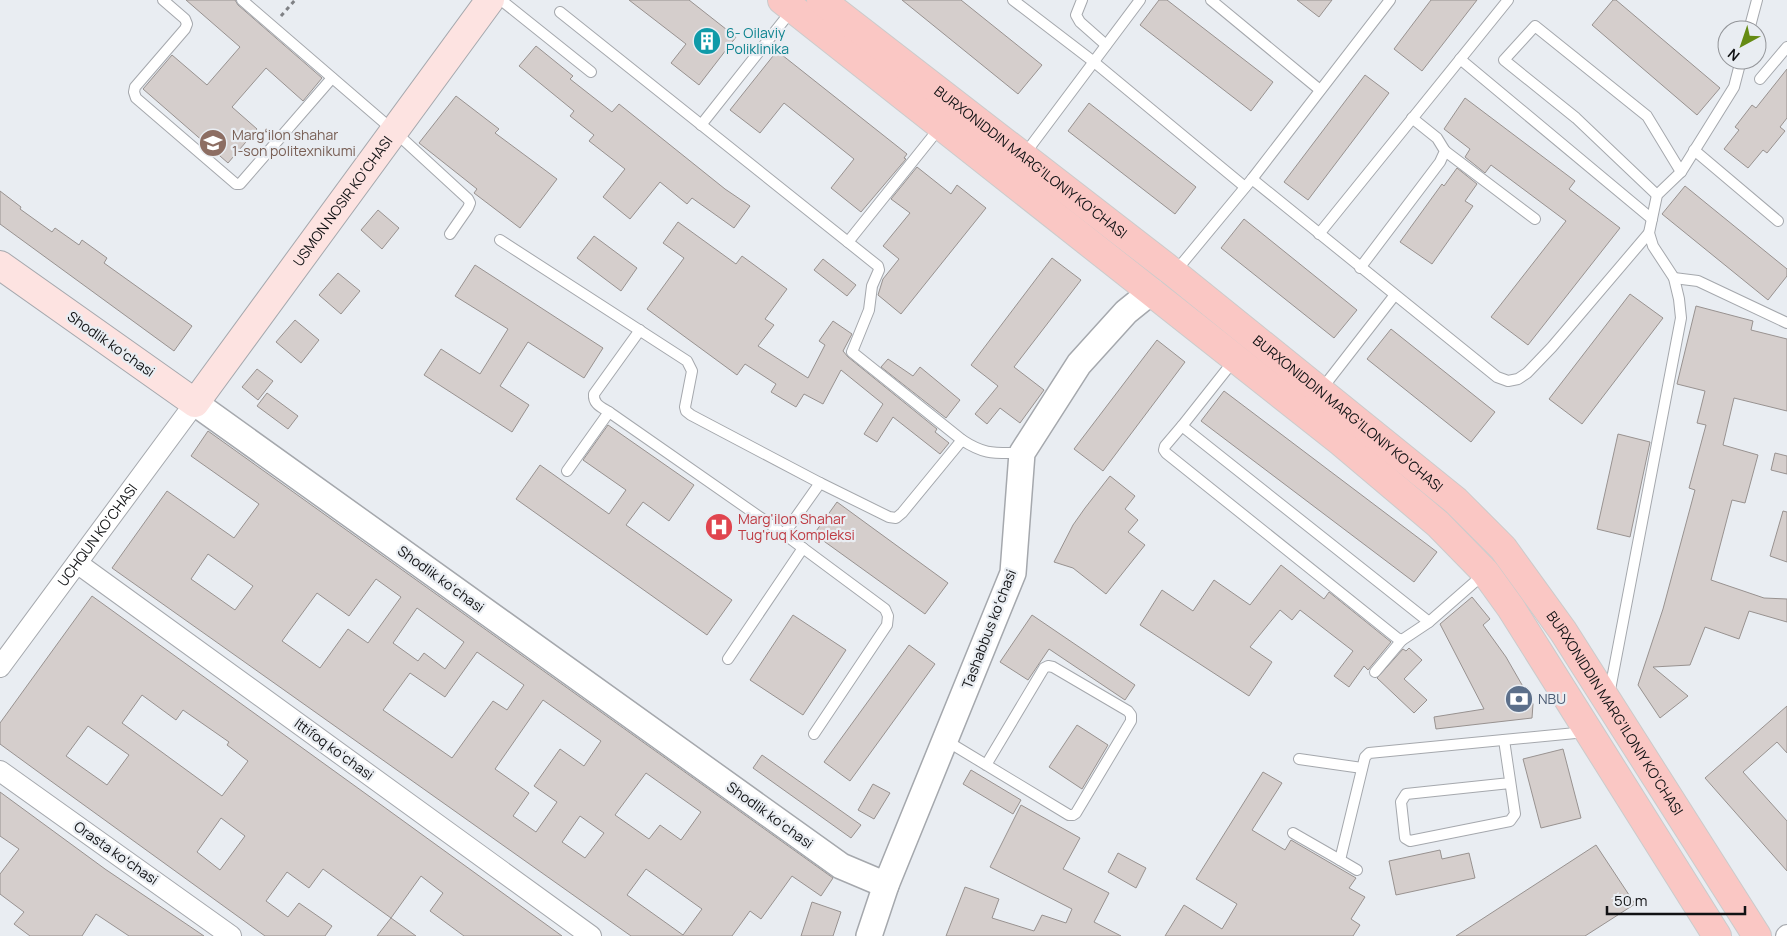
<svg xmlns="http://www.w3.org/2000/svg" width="1787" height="936" viewBox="0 0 1787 936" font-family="Manrope,sans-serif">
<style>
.building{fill:#d5cecc;stroke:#989290;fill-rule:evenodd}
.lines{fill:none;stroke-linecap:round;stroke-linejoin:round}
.service-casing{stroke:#a5a8ad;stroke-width:12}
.minor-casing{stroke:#a5a8ad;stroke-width:22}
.tertiary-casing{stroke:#a5a8ad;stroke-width:28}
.secondary-casing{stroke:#a5a8ad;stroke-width:30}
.primary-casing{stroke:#cbcbcb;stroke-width:30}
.path{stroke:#7f8185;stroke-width:3;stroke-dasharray:4 4;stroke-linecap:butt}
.service{stroke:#fff;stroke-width:10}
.minor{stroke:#fff;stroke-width:20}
.tertiary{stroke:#fff;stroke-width:25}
.secondary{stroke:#fde3e1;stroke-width:28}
.primary{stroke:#fac7c4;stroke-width:28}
.labels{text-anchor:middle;stroke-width:4.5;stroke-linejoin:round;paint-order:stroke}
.culture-label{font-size:14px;fill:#0d838f;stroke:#e9edf2;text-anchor:start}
.education-label{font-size:14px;fill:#785e54;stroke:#e9edf2;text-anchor:start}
.street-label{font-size:14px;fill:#111214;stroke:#e9edf2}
.health-label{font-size:14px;fill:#be3a42;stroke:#e9edf2;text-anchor:start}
.service-label{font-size:14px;fill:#4e5e75;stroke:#e9edf2;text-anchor:start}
</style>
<rect width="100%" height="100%" fill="#e9edf2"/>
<g class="building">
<path d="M186,0H235L238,5L322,78L303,101L266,68L232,107L257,129L228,163L143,89L172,55L207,85L240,47Z"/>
<path d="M629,0H689L736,37L699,85L671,63L686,44Z"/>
<path d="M902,0H961L1042,65L1018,94Z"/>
<path d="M1159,0H1167L1273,82L1251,111L1140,25Z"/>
<path d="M1297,0H1332L1319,17Z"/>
<path d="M1431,0H1477L1422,71L1394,49Z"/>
<path d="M1613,0H1616L1720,88L1697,115L1592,25Z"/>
<path d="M536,46L573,76L570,79L612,112L619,104L725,189L750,206L734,228L692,198L687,204L660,182L630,219L603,197L625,169L589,141L594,135L570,116L574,111L519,66Z"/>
<path d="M777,51L907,154L904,158L906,159L861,212L831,188L854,159L784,103L760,133L730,110Z"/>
<path d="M1787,69V118L1780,127L1785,131L1767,153L1763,150L1748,168L1724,149L1739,130L1735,127L1752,105L1756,108Z"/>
<path d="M1365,75L1389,93L1308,200L1284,182Z"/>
<path d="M456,96L499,129L495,133L557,179L520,228L474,193L477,189L419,143Z"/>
<path d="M1465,98L1575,181L1569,189L1620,228L1528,345L1491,317L1566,221L1491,165L1485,173L1465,157L1470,149L1444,129Z"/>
<path d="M1089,103L1196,187L1175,214L1068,131Z"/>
<path d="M917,167L951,194L957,185L986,208L901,314L878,295L883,279L899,259L883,246L910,213L891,199Z"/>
<path d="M1457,168L1477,184L1465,201L1473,206L1432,264L1400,242L1442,184L1444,186Z"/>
<path d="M1685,186L1787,269V276L1768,300L1662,214Z"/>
<path d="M0,191L21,207L20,209L52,232L55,228L79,245L82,240L107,258L104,263L192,326L174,351L0,224Z"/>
<path d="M378,210L399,228L382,249L361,230Z"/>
<path d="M1244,219L1357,310L1334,338L1221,248Z"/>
<path d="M678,222L736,264L742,256L787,289L765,319L774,325L758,346L808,378L825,345L819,341L833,321L852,334L843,351L848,357L937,429L935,432L949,443L940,454L893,417L877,442L864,434L883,404L841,370L823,404L804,394L796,407L771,392L776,384L745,364L737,375L647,309L684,258L663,243Z"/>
<path d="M594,236L637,268L621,291L577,258Z"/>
<path d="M1052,258L1081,280L1014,367L1044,390L1020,423L1000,408L987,424L975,414L998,386L971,365Z"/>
<path d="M823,259L856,285L847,296L814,270Z"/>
<path d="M475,265L603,348L584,378L528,342L500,386L529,405L512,432L424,375L441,349L480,374L508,329L455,296Z"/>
<path d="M338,273L360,291L341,314L319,295Z"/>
<path d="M1630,294L1663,318L1582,424L1549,399Z"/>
<path d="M1696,306L1753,321L1751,330L1787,339V411L1734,398L1723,445L1758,455L1745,503L1732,500L1711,580L1764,598L1787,599V622L1749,611L1739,639L1705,627L1690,665L1653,667L1688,696L1660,718L1638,685L1663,609L1695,490L1689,488L1706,425L1697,423L1705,391L1677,384Z"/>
<path d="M295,320L319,340L301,363L276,342Z"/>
<path d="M1391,329L1495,412L1471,442L1367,359Z"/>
<path d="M1157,340L1185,362L1103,471L1074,449Z"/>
<path d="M888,359L913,376L920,367L960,400L946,418L881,367Z"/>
<path d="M257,369L273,381L258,400L242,387Z"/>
<path d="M1224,391L1437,552L1414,582L1201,421Z"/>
<path d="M267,393L298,416L288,429L257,406Z"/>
<path d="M608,425L694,485L669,521L643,502L626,525L732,600L707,635L516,499L540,465L609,514L626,490L583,460Z"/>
<path d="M208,431L833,878L821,896L792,876L761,919L750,911L732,936H631L112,568L167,491L234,538L259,504L191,456ZM208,554L253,586L235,610L191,579ZM376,579L401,597L368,643L348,629L320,668L282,641L317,593L349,616ZM417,608L464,642L445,669L424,653L418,661L393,643ZM477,652L524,685L507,710L493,701L452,758L383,710L410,673L445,697ZM543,700L601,741L584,766L560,749L534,786L557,802L536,832L513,816L529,793L495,769ZM646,773L701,812L681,840L660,825L649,839L615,815ZM580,816L604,833L585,858L562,842ZM646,869L702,909L683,935L627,895Z"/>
<path d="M1618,434L1650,442L1630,537L1597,529Z"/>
<path d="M1775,453L1787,456V474L1771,470Z"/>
<path d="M1110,476L1135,496L1125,509L1138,520L1128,532L1145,545L1106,594L1073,568L1054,562L1073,525L1085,508Z"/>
<path d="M837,502L948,583L925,614L814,534Z"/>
<path d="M1783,511L1787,512V562L1770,556Z"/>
<path d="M1281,565L1324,599L1329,592L1391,642L1368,670L1364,666L1349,687L1334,676L1353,651L1300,610L1292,620L1280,610L1250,647L1272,662L1249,696L1140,625L1162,590L1193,611L1214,580L1250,605Z"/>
<path d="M92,596L373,799L562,936H464L430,911L443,893L421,876L391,918L323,869L309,888L287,872L266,901L288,917L299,903L332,926L325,936H265L37,771L0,744V723ZM142,695L176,720L183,710L229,742L227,745L248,761L222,796L122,723ZM88,726L129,755L107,785L66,756ZM221,818L245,836L220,870L197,852Z"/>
<path d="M1472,597L1490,619L1483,625L1506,657L1533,704L1532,718L1436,729L1434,717L1484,709L1440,624Z"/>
<path d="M793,615L846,650L803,715L750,680Z"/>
<path d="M1032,615L1135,685L1125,700L1049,649L1028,680L1000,662Z"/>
<path d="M909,645L935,664L850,781L824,762Z"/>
<path d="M1409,648L1422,660L1404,679L1427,700L1414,713L1377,678L1403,649L1406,651Z"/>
<path d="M1787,706V753L1777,742L1743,772L1787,821V871L1705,778Z"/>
<path d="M1077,725L1108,745L1082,789L1049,767Z"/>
<path d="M1563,749L1581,818L1541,828L1523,759Z"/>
<path d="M762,755L861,825L851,838L753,768Z"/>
<path d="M971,770L1021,800L1013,814L963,784Z"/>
<path d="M1263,772L1282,783L1252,830L1285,850L1291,840L1356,878L1349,888L1365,897L1351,919L1360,925L1353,936H1165L1184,905L1222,929L1237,904L1196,879Z"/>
<path d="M873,784L890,793L874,819L858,810Z"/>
<path d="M0,792L105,869L204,936H129L96,914L82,936H30L14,924L24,912L0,894V874L19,849L0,836Z"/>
<path d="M1021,805L1080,838L1063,869L1109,893L1094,922L1121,936H946L965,887L999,899L992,918L1034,931L1042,915L1066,923L1072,909L990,867Z"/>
<path d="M1596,845L1635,904L1585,936H1456Z"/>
<path d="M1440,850L1442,859L1469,853L1475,878L1396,895L1389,861Z"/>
<path d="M1118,853L1146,868L1136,888L1108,872Z"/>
<path d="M812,902L841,912L833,936H801Z"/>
<path d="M391,918L416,936H377Z"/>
</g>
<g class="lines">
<defs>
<g id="service">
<path d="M163,0L185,19L187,24L185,29L135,87L134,92L136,98L236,184H240L332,78"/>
<path d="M242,0L394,131L468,199L470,203L468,208L450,234"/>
<path d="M501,0L591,72"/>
<path d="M1013,0L1094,62L1245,187"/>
<path d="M1082,0L1076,15L1080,22L1106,45"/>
<path d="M1211,0L1320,90"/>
<path d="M560,12L878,266L879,270L872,286L869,310L852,352L962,440"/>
<path d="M1749,30L1757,0"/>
<path d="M1460,59L1652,219"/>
<path d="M1760,79L1787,47"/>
<path d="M701,125L792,10"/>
<path d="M1694,150L1778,221"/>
<path d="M1445,151L1535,219"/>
<path d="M1024,155L1140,0"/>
<path d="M1252,179L1497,377L1508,381L1518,379L1527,373L1552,347L1649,233"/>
<path d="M1657,195L1576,118L1504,60L1535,26L1647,116L1681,172"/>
<path d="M1319,234L1508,0"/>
<path d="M500,240L687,361L692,371L685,407L686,411L691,415L820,483"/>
<path d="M848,242L941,126"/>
<path d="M1360,268L1440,162L1445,151L1437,138L1412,118"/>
<path d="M1175,272L1252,179L1390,0"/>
<path d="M1674,278L1698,281L1787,323"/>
<path d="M1235,359L1182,426L1429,622"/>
<path d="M1321,390L1394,296"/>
<path d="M609,412C601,407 593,404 594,394L640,330"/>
<path d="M1182,426L1165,446L1164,450L1166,453L1397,638L1402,640"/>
<path d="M567,471L609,412L784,534"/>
<path d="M728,659L803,548"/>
<path d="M1375,672L1402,640L1429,622L1485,573"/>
<path d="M1609,695L1681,318L1679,299L1674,278L1653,246L1649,233L1657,195L1681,172L1734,87L1741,60"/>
<path d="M814,734L887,625L888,616L885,609L784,534L820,483L889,517L896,518L902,513L962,440C985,455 994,453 1021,453"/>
<path d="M945,740L1069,815H1073L1076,813L1131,721V715L1128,711L1053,667L1048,666L1044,668L986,765"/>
<path d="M1504,740L1515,814L1510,821L1410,841L1405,838L1401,802L1406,794L1510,783"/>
<path d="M1299,759L1362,768"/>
<path d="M1293,833L1340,860L1365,757L1369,753L1586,732"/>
<path d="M1340,860L1357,870"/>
</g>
<g id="minor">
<path d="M77,563L591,936"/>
<path id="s1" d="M0,667L195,403"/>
<path d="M0,771L231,936"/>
<path d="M1786,936L1787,935"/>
</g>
<g id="tertiary">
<path d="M195,403L841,866L886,885"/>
<path d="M869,936L886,885L1013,573L1022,453L1079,364L1126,312L1152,291"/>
</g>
<g id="secondary">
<path id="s2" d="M0,265L195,403L490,0"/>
</g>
<g id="primary">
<path d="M782,0L1341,442L1438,524L1485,572L1511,608L1717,936"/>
<path id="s3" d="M821,0L1174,273L1456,501L1503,548L1563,631L1757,936"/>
</g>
</defs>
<use href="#service" class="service-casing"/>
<use href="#minor" class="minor-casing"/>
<use href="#tertiary" class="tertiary-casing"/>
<use href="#secondary" class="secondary-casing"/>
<use href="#primary" class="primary-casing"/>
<path class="path" d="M281,16L295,0"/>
<use href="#service" class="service"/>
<use href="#minor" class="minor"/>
<use href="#tertiary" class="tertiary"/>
<use href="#secondary" class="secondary"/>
<use href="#primary" class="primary"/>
</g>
<defs>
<symbol id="building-disc" viewBox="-11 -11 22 22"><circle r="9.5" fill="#0f9aa8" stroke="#e9edf2"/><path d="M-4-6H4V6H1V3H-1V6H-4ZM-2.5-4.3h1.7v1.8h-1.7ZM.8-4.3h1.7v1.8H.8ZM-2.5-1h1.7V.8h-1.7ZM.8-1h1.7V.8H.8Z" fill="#fff"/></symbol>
<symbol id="school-disc" viewBox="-11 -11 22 22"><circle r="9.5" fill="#8d6e63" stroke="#e9edf2"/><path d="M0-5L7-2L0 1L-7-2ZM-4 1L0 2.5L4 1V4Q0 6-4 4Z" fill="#fff"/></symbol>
<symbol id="hospital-disc" viewBox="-11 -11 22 22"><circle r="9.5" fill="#e0444e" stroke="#e9edf2"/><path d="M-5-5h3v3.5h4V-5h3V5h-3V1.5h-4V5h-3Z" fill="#fff"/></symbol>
<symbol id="bank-disc" viewBox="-11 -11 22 22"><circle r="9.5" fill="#5c6f8a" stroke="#e9edf2"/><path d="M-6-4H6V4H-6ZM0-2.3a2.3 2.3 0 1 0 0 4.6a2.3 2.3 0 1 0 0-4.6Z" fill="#fff"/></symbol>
</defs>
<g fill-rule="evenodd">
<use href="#building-disc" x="691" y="25" width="32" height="32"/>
<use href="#school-disc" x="197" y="127" width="32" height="32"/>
<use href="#hospital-disc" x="703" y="511" width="32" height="32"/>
<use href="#bank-disc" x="1503" y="683" width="32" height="32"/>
</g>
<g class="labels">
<g class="culture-label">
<text x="726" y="38">6- Oilaviy<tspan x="726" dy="16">Poliklinika</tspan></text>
</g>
<g class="education-label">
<text x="232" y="140">Margʻilon shahar<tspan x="232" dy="16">1-son politexnikumi</tspan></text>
</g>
<g class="street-label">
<text dy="5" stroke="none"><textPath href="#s3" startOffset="265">BURXONIDDIN MARG’ILONIY KO’CHASI</textPath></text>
<text dy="5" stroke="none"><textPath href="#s2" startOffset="489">USMON NOSIR KO‘CHASI</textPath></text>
<text transform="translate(111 344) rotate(35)" y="5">Shodlik koʻchasi</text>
<text dy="5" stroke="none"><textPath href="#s3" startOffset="670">BURXONIDDIN MARG’ILONIY KO’CHASI</textPath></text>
<text dy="5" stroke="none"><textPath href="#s1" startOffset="164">UCHQUN KO'CHASI</textPath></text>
<text transform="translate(441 579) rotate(36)" y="5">Shodlik koʻchasi</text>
<text transform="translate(989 629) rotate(-69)" y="5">Tashabbus koʻchasi</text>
<text dy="5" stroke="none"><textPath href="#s3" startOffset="1075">BURXONIDDIN MARG’ILONIY KO’CHASI</textPath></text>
<text transform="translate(334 749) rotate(36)" y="5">Ittifoq koʻchasi</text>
<text transform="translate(770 815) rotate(36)" y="5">Shodlik koʻchasi</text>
<text transform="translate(116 853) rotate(35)" y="5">Orasta koʻchasi</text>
</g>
<g class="health-label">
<text x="738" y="524">Marg'ilon Shahar<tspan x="738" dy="16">Tug'ruq Kompleksi</tspan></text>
</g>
<g class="service-label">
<text x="1538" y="704">NBU</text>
</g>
</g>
<g transform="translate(1742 45) rotate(220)"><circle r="24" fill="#e9edf2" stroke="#939599"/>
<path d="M0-4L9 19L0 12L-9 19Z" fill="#658b13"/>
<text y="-8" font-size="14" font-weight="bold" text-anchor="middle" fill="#111214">N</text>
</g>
<path d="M1607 906v8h138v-8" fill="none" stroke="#111214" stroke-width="2.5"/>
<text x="1614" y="906" font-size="15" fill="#111214" stroke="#e9edf2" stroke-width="4" paint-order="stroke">50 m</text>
</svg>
